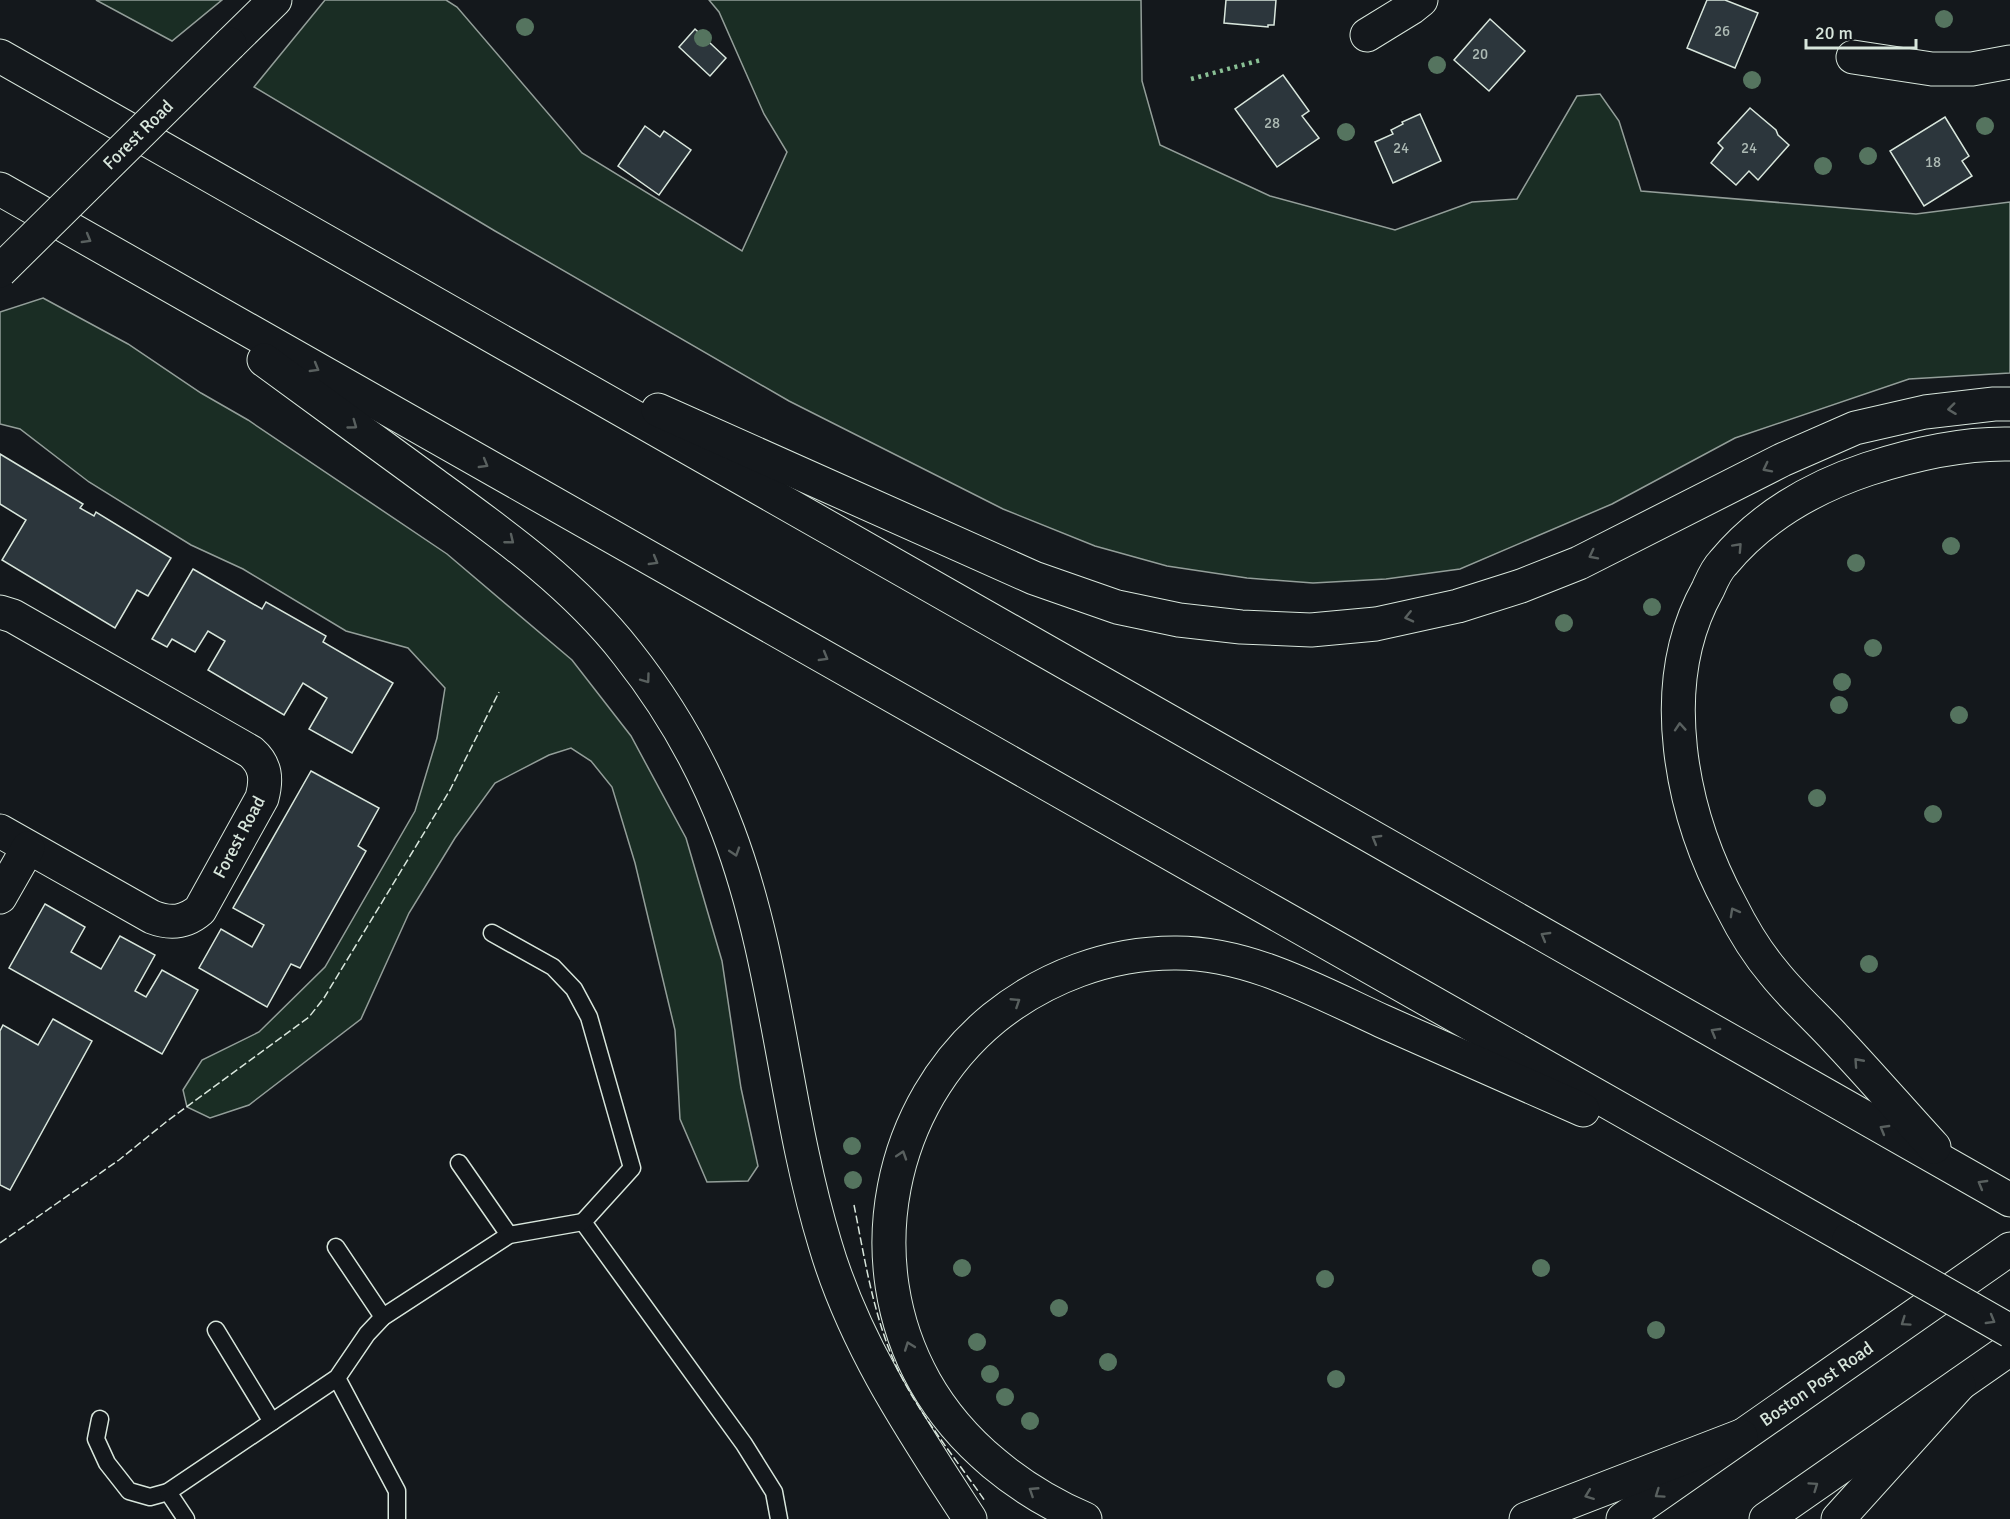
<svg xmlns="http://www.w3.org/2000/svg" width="2010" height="1519" viewBox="0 0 2010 1519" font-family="Signika,sans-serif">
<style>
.green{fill:#1a2d24;stroke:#939e99;stroke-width:1.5}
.building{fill:#2c363c;stroke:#d8e6dc;stroke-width:1.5}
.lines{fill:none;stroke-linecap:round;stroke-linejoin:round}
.service-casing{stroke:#d8e6dc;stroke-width:19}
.minor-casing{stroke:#d8e6dc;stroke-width:35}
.secondary-casing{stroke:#d8e6dc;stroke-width:35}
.primary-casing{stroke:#d8e6dc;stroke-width:35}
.motorway-casing{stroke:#d8e6dc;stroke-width:35}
.service{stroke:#14181c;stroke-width:16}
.minor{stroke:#14181c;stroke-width:33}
.secondary{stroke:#14181c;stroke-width:33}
.primary{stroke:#14181c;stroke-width:33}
.motorway{stroke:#14181c;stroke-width:33}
.secondary-bridge-casing{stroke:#d8e6dc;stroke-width:35;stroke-linecap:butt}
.motorway-bridge-casing{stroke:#d8e6dc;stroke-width:35;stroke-linecap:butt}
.secondary-bridge{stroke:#14181c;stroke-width:33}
.motorway-bridge{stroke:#14181c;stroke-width:33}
.hedge{stroke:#8ac095;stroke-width:4.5;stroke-dasharray:3 4.5;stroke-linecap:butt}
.fence{stroke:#d8e6dc;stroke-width:1.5;stroke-dasharray:8 3;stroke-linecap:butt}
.tree{fill:#55745f}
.oneway{stroke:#59605f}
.labels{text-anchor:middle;stroke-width:4.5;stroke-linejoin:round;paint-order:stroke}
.number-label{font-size:15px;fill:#adbab4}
.street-label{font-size:18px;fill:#d8e6dc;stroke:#14181c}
</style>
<rect width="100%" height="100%" fill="#14181c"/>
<g class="green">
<path d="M96,0H222L172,41Z"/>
<path d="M325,0H446L457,7L582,153L742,251L787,152L764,114L719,12L709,0H1141L1142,81L1160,145L1270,196L1395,230L1472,202L1517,199L1577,96L1600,94L1619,121L1641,191L1916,214L2010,202V373L1909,379L1735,438L1612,504L1460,569L1386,579L1313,583L1247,578L1167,566L1095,546L1003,509L789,401L495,231L254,87Z"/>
<path d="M43,298L128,344L201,393L248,420L447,554L572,660L631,736L686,838L722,961L741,1088L758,1166L748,1181L707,1182L680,1119L675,1030L635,863L612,787L591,761L571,748L549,755L495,783L455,838L409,913L361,1019L249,1105L210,1118L187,1107L183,1090L202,1060L259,1032L325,967L415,811L437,738L445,688L408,648L346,631L243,569L191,545L89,482L20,429L0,424V312Z"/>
</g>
<g class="building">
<path d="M1226,0H1276L1274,25H1268V27L1224,23Z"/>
<path d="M1707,0H1725L1758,13L1735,68L1687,48Z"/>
<path d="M1490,19L1525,51L1489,91L1454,60Z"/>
<path d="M695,29L726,58L710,76L679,47Z"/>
<path d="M1283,75L1309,111L1302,116L1319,138L1277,167L1235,109Z"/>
<path d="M1750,108L1776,130L1778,135L1789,145L1758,180L1749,171L1736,185L1711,163L1723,148L1718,143Z"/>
<path d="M1420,114L1441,161L1393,183L1375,142L1393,134L1391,130L1403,124L1402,122Z"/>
<path d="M1945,117L1969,156L1962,161L1972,176L1924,206L1890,151Z"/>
<path d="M645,126L660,137L664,131L691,150L659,195L618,166Z"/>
<path d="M0,454L83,504L80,508L94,516L96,512L171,558L148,596L137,590L115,628L2,560L26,520L0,504Z"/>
<path d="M193,569L262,609L266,602L326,636L323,642L393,683L352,753L309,729L327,698L303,683L284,715L208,670L225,641L208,631L195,652L172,639L167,647L152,639Z"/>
<path d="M311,771L379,808L358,846L366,851L300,968L291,964L267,1007L199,968L221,929L252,947L264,925L233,908Z"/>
<path d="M45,904L85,927L71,952L101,969L120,936L155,955L135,991L146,997L162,970L198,990L162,1054L9,968Z"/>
<path d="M53,1019L92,1041L10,1190L0,1185V1031L3,1025L38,1045Z"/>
</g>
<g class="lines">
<defs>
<g id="service">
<path d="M492,933L553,967L574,989L589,1017L632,1168L583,1222L744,1444L774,1492L779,1519"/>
<path d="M459,1163L509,1235"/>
<path d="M336,1247L383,1317"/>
<path d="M216,1330L272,1422"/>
<path d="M337,1378L397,1491V1519"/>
<path d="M100,1419L96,1439L107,1463L129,1491L150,1497L168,1492L337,1378L367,1334L383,1317L509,1235L583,1222"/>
<path d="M168,1492L186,1519"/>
</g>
<g id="minor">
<path d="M1367,35L1411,8L1421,0"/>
<path d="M1853,57L1932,69H1972L2010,62"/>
<path d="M0,612L13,616L251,752C266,765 267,779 262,798L200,910C185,923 170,924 152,917L0,831"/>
<path d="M0,897L28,848"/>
</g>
<path id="secondary" d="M230,44L275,0"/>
<g id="primary">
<path id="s1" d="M1623,1519L2010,1249"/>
<path d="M1766,1519L2010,1349"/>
</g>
<g id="motorway">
<path d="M0,56L2010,1200"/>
<path d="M0,189L1849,1239"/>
<path d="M264,360C321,402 378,443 435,485C504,535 574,585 627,653C669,706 704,767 728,831C778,963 784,1109 825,1244C855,1346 913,1431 970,1519"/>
<path d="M658,410L1034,578L1117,607L1179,620L1241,627L1311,630L1376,624L1458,606L1521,586L1579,563L1782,460L1855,428L1925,412L1994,404H2010"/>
<path d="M1934,1147C1901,1111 1869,1074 1836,1039C1816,1017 1793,997 1774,973C1757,953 1743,930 1731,906C1681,814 1654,685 1708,589C1712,580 1716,570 1723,563C1761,517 1811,488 1868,469C1914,454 1961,443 2010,444"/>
<path d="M1085,1519C1020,1491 960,1444 925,1382C857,1261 888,1105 994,1018C1045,977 1109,953 1174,953C1247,952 1317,991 1382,1021C1449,1050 1516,1080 1583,1110"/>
<path d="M1526,1519L1741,1436"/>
<path d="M1838,1519L1959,1385"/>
</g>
</defs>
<use href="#service" class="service-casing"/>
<use href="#minor" class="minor-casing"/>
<use href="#secondary" class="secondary-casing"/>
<use href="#primary" class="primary-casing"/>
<use href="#motorway" class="motorway-casing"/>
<use href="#service" class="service"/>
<use href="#minor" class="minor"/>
<use href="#secondary" class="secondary"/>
<use href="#primary" class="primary"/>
<use href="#motorway" class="motorway"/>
<defs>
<g id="secondary-bridge">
<path id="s2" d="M0,271L230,44"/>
</g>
<path id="motorway-bridge" d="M1849,1239L2010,1331"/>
</defs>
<use href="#secondary-bridge" class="secondary-bridge-casing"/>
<use href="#motorway-bridge" class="motorway-bridge-casing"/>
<use href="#secondary-bridge" class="secondary-bridge"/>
<use href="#motorway-bridge" class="motorway-bridge"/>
<path class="hedge" d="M1191,79L1261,60"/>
<g class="fence">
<path d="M854,1205C865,1260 874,1321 899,1372C922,1418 956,1459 985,1501"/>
<path d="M0,1243L119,1160L166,1122L309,1017L324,998L450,790L499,692"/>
</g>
</g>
<g class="tree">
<circle cx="1944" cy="19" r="9"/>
<circle cx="525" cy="27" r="9"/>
<circle cx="703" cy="38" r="9"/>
<circle cx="1437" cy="65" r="9"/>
<circle cx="1752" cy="80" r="9"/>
<circle cx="1985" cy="126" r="9"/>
<circle cx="1346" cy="132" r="9"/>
<circle cx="1868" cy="156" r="9"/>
<circle cx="1823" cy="166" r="9"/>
<circle cx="1951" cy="546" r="9"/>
<circle cx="1856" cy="563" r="9"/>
<circle cx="1652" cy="607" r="9"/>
<circle cx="1564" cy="623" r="9"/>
<circle cx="1873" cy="648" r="9"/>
<circle cx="1842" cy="682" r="9"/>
<circle cx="1839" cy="705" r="9"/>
<circle cx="1959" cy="715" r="9"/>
<circle cx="1817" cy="798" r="9"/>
<circle cx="1933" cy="814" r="9"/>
<circle cx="1869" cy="964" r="9"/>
<circle cx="852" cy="1146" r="9"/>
<circle cx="853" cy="1180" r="9"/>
<circle cx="962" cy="1268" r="9"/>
<circle cx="1541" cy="1268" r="9"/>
<circle cx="1325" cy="1279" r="9"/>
<circle cx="1059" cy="1308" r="9"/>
<circle cx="1656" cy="1330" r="9"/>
<circle cx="977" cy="1342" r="9"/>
<circle cx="1108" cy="1362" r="9"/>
<circle cx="990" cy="1374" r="9"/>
<circle cx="1336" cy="1379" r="9"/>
<circle cx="1005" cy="1397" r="9"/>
<circle cx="1030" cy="1421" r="9"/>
</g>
<defs><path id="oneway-chevron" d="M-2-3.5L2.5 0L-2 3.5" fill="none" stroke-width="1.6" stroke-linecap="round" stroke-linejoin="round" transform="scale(1.5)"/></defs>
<g class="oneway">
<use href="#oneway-chevron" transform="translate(87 239) rotate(30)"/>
<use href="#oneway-chevron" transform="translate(315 368) rotate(30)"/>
<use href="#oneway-chevron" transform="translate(1952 409) rotate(173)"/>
<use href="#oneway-chevron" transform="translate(353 425) rotate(36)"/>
<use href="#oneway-chevron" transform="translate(484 464) rotate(30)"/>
<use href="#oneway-chevron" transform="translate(1767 468) rotate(153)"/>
<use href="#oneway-chevron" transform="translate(510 540) rotate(39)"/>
<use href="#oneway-chevron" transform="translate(1738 547) rotate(-47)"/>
<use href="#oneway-chevron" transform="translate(1593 555) rotate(153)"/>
<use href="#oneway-chevron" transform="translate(654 561) rotate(30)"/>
<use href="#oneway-chevron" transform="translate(1409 617) rotate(167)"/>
<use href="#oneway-chevron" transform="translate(824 657) rotate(30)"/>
<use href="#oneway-chevron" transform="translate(646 679) rotate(54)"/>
<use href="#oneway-chevron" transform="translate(1680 727) rotate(-94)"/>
<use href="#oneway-chevron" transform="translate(1376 839) rotate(-150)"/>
<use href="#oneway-chevron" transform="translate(735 852) rotate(72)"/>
<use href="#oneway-chevron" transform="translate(1734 912) rotate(-119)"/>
<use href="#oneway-chevron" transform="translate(1545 936) rotate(-150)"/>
<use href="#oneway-chevron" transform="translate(1016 1002) rotate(-33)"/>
<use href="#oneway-chevron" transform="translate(1715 1032) rotate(-150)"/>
<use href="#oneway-chevron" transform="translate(1858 1062) rotate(-132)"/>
<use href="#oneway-chevron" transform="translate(1884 1129) rotate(-150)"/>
<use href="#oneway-chevron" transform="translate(902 1155) rotate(-72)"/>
<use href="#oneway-chevron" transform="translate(1982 1184) rotate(-150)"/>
<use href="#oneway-chevron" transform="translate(1991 1320) rotate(30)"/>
<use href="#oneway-chevron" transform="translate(1905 1322) rotate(145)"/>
<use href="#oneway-chevron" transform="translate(909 1346) rotate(-110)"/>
<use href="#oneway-chevron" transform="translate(1814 1486) rotate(-35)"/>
<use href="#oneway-chevron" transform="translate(1033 1491) rotate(-147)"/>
<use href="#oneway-chevron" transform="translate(1659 1494) rotate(145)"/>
<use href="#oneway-chevron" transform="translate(1589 1495) rotate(159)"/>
</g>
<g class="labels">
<g class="number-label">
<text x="1722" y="36">26</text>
<text x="1480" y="59">20</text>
<text x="1272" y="128">28</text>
<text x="1401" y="153">24</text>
<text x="1749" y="153">24</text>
<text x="1933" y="167">18</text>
</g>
<g class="street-label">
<text dy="6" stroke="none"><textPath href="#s2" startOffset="194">Forest Road</textPath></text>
<text transform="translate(239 837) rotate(-62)" y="6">Forest Road</text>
<text dy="6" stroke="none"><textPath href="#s1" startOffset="236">Boston Post Road</textPath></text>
</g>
</g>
<path d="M1806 39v9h110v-9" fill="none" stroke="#d8e6dc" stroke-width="3"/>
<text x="1815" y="39" font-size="18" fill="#d8e6dc" stroke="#14181c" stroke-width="4.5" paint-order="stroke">20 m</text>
</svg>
